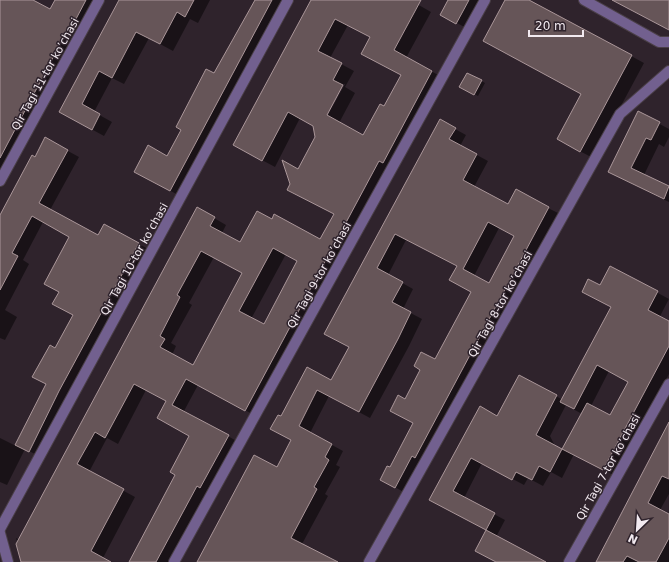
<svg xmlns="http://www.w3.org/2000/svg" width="669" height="562" viewBox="0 0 669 562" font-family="'DejaVu Sans',sans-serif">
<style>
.shadow{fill:#0007;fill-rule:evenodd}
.building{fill:#665558;stroke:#aa9699;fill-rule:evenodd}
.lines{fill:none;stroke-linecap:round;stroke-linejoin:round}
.street-casing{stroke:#4a3f47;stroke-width:12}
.street{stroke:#72608f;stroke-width:10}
.labels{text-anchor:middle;stroke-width:3;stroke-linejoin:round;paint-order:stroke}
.street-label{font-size:11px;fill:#f2eaf0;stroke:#2f232c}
</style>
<rect width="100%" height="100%" fill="#2f232c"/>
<g class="shadow">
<path d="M11,0H30L51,11L56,0H102L78,41L0,187V2Z"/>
<path d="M120,0H210L198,23L190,19L173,51L149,38L124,84L112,78L94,112L112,122L104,136L60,112Z"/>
<path d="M256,0H285L180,196L145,177L168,157Z"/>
<path d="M312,0H410L431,12L406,58L444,78L258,417L198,385L184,411L240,443L172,562H130L177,475L190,436L167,401L146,390L118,444L107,438L89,472L135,497L103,558L109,562H23L16,538L20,540L214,218L226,225L222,233L240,243L272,220L320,240L335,214L299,170L316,137L314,126L300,118L275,167L247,152ZM348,25L371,37L402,75L384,108L364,136L339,123L355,93L345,87L354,71L330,58ZM343,84H345L325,120L324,119ZM286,254L298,261L264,326L251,319ZM214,257L243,273L193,366L172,355L176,346L171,343L192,305L189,303Z"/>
<path d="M450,0H486L470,30L455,22Z"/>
<path d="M506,0H528L644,63L593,158L570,146L582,94Z"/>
<path d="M468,74L485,83L478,96L461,87Z"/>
<path d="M639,113L669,129V137L664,147L659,144L644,175L669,187V202L623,179Z"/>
<path d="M455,129L466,135L460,146L488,161L474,187L508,205L548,208L560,214L407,494L393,486L390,468L414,423L405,400L435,360L472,292L458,266L406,240L388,275L413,289L403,309L422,319L409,346L370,418L329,396L310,433L343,451L336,465L340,467L325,494L328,496L302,544L335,562H198L277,469L293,440L281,418L307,368L331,381L350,347L325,333ZM499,228L515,236L489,284L474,276Z"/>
<path d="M46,139L79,157L50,210L99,236L104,225L150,250L41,457L25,449L7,485L0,482V438L16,446L47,384L56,350L74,315L60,292L71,237L43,222L23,260L29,264L5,310L17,317L5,340L0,338V217Z"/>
<path d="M610,267L669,299L659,318L669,323V374L615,476L574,454L562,478L551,472L543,486L528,478L524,485L482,463L464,498L505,520L496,537L544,562H497L476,550L487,530L431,500L497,417L519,376L563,400L612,307L600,286ZM609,371L629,382L610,416L591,406ZM566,405L582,414L563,450L555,446L550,436Z"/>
<path d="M669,424V494L660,510L669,515V562H597Z"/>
</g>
<g class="building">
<path d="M0,0H33L50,9L55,0H86L67,36L65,35L0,158Z"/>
<path d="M119,0H194L185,17L177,12L160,44L136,32L112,78L99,71L82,104L100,114L92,130L59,112Z"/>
<path d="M255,0H272L170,191L134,172L148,145L167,156L181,130L176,127L206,69L214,73Z"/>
<path d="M311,0H421L394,50L432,71L383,163L379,161L245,411L186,379L172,405L229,435L200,488L197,486L156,562H129L175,475L170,472L189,436L157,418L166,401L134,384L105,438L95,432L77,464L124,489L91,551L111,562H21L16,544L197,207L215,217L210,226L240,242L257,211L272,219L274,214L320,239L334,214L287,190L290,184L282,160L298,169L315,137L313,126L288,112L262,161L233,145ZM335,19L370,37L361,54L401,75L384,106L380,104L363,135L327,115L343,85L333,80L342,63L318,51ZM273,248L297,261L264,324L239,311ZM201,251L242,273L193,365L160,347L165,339L160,336L180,297L177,295Z"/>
<path d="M448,0H469L456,24L440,15Z"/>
<path d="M505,0H529L632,55L580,152L557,139L581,94L483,41Z"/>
<path d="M612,0H669V30Z"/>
<path d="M467,73L482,80L474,95L459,87Z"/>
<path d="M638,111L660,122L651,140L646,138L631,168L669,186L664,199L608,172Z"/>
<path d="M440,119L456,128L449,139L477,154L463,180L508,204L516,189L549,207L415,458L412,456L395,488L380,480L387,466L390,467L413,423L390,411L398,395L405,399L420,370L414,366L421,352L435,359L471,292L449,280L457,266L395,234L377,268L403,282L392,302L411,312L398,339L359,412L317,390L299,426L332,444L325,457L329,460L314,487L317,489L291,538L338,562H197L254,455L277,467L291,440L270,429L278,415L281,416L307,367L331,380L349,347L324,334ZM488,222L514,236L489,283L463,269Z"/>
<path d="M45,137L68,150L39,203L98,235L104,224L139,243L59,391L29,452L15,445L46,384L32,377L50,345L55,348L73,315L52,304L59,292L44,284L69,237L32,216L12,253L18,256L0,290V215L32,155L35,157Z"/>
<path d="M610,266L658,291L648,310L669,321V346L603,470L562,449L587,403L610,415L628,382L597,365L574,409L560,402L611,307L582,292L588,279L600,285Z"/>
<path d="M519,375L557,395L536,435L562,449L550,472L539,466L532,480L516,472L512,480L471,458L453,491L495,513L486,530L429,500L480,406L497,416Z"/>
<path d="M669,422V479L662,476L648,503L669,514V538L656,562H639L627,556L623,562H596Z"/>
<path d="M486,530L546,562H496L475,551Z"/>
</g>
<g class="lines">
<defs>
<g id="street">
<path d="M584,0L659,42H669"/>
<path d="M0,181L99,0"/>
<path d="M0,529L288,0"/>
<path d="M0,533L8,562"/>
<path d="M174,562L485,0"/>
<path d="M369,562L620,114L669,71"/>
<path d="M569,562L669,384"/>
</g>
</defs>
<use href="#street" class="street-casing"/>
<use href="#street" class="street"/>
</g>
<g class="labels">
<g class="street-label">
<text transform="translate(45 74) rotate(-61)" y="4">Qir Tagi 11-tor koʼchasi</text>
<text transform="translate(134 259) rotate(-61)" y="4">Qir Tagi 10-tor koʼchasi</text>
<text transform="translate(319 275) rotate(-61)" y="4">Qir Tagi 9-tor koʼchasi</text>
<text transform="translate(500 304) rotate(-61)" y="4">Qir Tagi 8-tor koʼchasi</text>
<text transform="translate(608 467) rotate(-61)" y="4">Qir Tagi 7-tor koʼchasi</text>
</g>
</g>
<g transform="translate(637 530) rotate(205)" stroke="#2f232c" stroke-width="3" paint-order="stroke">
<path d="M0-3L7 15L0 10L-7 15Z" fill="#f2eaf0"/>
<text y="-6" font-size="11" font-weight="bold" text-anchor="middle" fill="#f2eaf0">N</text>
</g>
<path d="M529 30v6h54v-6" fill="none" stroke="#f2eaf0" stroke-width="2"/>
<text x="535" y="30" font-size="12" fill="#f2eaf0" stroke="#2f232c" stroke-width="3" paint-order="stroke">20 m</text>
</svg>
